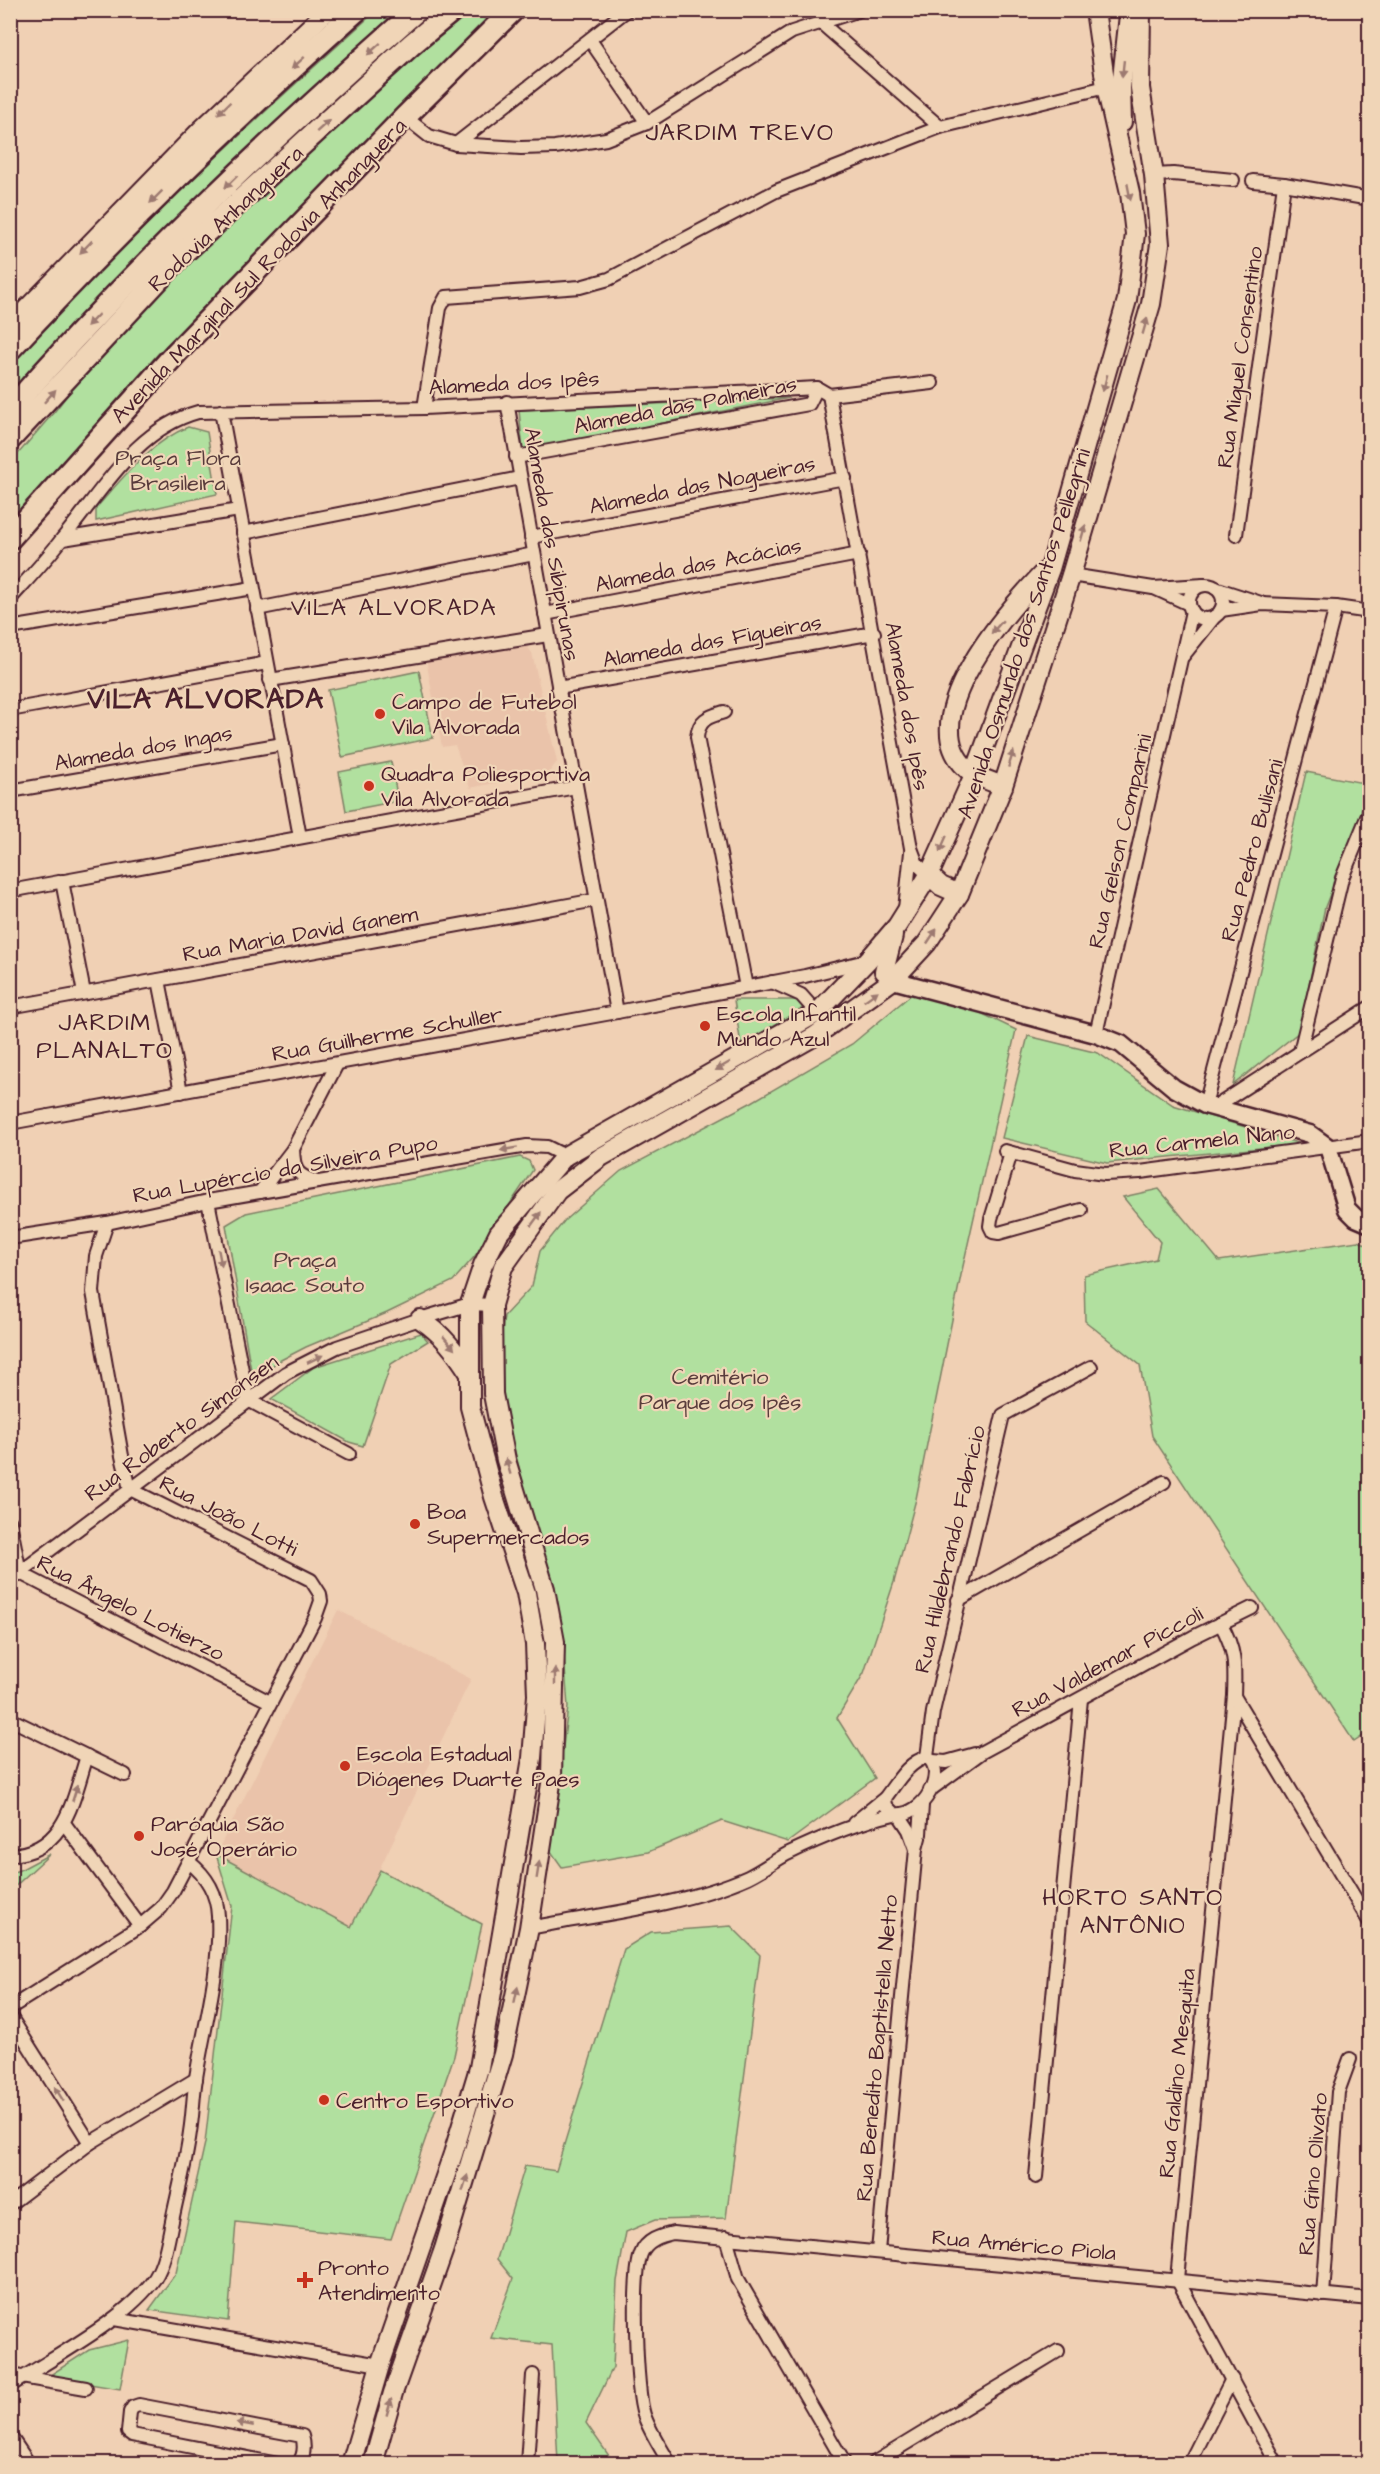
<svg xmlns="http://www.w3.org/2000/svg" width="1380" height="2474" viewBox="0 0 1380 2474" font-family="'Architects Daughter',sans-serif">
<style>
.built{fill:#eac3aa}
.green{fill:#b1e09f;stroke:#7e8065;stroke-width:1.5}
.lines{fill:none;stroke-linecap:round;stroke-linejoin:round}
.street-casing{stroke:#4a1f2b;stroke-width:16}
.secondary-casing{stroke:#4a1f2b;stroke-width:21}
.primary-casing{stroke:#4a1f2b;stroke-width:22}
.highway-casing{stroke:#4a1f2b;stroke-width:26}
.street{stroke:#f0d5b7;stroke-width:12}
.secondary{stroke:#f0d5b7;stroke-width:16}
.primary{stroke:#f0d5b7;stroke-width:18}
.highway{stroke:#f0d5b7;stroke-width:21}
.oneway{fill:#9d7a71}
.poi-dot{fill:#c8321e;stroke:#f0d5b7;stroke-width:2}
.labels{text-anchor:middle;stroke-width:4.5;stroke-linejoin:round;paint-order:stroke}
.street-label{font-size:22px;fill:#4a1f2b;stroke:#f0d5b7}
.park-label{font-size:22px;fill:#593c3c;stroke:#f0d5b7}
.poi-label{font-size:22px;fill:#4a1f2b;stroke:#f0d5b7;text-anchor:start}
.neighbourhood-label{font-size:24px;letter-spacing:1.5px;fill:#4a1f2b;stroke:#f0d5b7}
.district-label{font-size:28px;font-weight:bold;letter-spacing:1.5px;fill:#4a1f2b;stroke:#f0d5b7}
</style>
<rect width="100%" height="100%" fill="#f0d0b4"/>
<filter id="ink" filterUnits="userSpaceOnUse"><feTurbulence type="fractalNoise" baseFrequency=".0167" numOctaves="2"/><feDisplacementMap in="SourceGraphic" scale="12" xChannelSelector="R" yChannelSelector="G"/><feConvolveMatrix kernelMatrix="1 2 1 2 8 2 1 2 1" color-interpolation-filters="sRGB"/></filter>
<g filter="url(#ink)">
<g class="built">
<path d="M513,645H526L532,653L557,762L549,772L470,788L455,745L442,747L425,654Z"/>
<path d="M338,1610L471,1679L351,1928L216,1854Z"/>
</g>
<g class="green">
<path d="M376,11H398C262,131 132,256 11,391V364C125,239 250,124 376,11Z"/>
<path d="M461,11H486L490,15L158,354L11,520V462L55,411L97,356L199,250Z"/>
<path d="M789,398L523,451L519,410Z"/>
<path d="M188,427L207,432L217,494L96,521V508C123,478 149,443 188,427Z"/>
<path d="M419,671L433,738L342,757L328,690Z"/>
<path d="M391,762L398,801L346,811L339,772Z"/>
<path d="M1306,772L1369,784V794L1325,907L1299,1032L1233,1085Z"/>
<path d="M912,994L964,1005L1016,1030L961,1275L916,1499L894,1582L864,1673L837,1718L875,1778L788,1842L722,1821L648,1852L562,1867L550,1850L568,1707L563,1643L502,1400L500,1348L504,1316L532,1286L540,1251L565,1220L621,1171L752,1102L852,1044Z"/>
<path d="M734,1000H816L741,1045Z"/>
<path d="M1028,1036L1098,1053L1173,1105L1301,1144L1107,1163L1002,1138Z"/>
<path d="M520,1157L529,1161L533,1170L475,1256L453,1281L387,1313L306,1347L277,1362L253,1382L226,1225L246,1213Z"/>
<path d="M1159,1189L1219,1261L1358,1241L1369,1245L1370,1731L1354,1742L1152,1436L1140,1365L1085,1321L1084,1275L1156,1259L1160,1242L1123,1197Z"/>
<path d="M421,1333L428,1341L391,1364L363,1446L349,1442L271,1399L314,1367Z"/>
<path d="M50,1854L11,1890V1873L22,1869Z"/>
<path d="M216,1854L351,1927L380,1870L482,1924L454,2056L391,2239L236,2222L228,2321L149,2310L176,2273L205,2143L232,1906Z"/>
<path d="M731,1926L760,1955L726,2218L655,2220L626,2232L617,2281L613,2367L586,2423L614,2463H558L552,2345L491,2338L513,2279L497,2259L525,2166L556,2171L624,1949L651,1932Z"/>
<path d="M129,2340L120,2389L47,2377L89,2350Z"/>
</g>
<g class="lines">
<defs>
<g id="street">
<path d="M820,22L940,127"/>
<path d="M590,40L647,123"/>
<path d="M405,117L429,136L456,144L521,148L555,147L606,139L647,123L792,32L860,10"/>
<path d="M456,144L627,10"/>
<path d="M1154,175L1173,174L1233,180"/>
<path d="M1253,181L1284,184L1370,199"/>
<path d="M829,395L911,848L917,864L929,875"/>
<path d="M507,402L617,1012"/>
<path d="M424,408L440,308L446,297L580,287L609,279L776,191L940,127L1106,87"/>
<path d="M221,411L300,837"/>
<path d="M516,457L809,404L817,388"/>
<path d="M243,533L520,478"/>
<path d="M1236,535L1284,184"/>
<path d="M531,537L845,478"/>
<path d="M63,539L239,510"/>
<path d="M1071,575L1153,588L1204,585"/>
<circle cx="1206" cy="602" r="17"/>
<path d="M1154,588L1189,604"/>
<path d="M1215,588L1261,603"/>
<path d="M10,599C28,579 46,560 62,539C102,492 135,429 198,412L424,408L817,388L829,395L932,383"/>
<path d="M257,609L534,554"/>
<path d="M1221,610L1262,604L1336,607L1370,612"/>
<path d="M545,614L859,554"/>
<path d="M10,628L253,588"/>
<path d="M1183,656L1215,616"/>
<path d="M270,680L548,635"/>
<path d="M558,688L874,633"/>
<path d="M10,710L267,663"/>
<path d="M724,712C707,717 699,720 697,737L746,987"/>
<path d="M10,791L283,744"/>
<path d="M62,881L84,993"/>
<path d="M10,891L576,787"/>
<path d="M905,909L911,852"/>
<path d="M159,980L181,1092"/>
<path d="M772,982L801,995L817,1013"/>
<path d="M10,1007L596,900"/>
<path d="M1096,1034L1192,611"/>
<path d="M1300,1052L1342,878L1370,810"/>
<path d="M1205,1105L1336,607"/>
<path d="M1215,1107L1370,1007"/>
<path d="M10,1123L617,1012L805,976L866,961"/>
<path d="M293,1149C294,1171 296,1175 317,1182"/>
<path d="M1005,1151L1075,1170L1105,1174L1140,1172L1370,1141"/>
<path d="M1011,1153L991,1219L990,1226L993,1232L999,1233L1081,1210"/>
<path d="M260,1192L293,1149L337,1064"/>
<path d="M208,1201L248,1400"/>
<path d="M10,1238L107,1223L208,1201L527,1146L547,1147L565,1156"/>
<path d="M248,1400L349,1454"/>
<path d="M10,1522L20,1573L270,1702"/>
<path d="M10,1580L286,1373L337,1347L420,1319L470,1304L492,1305"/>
<path d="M958,1600L1164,1482"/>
<path d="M1221,1624C1236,1651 1235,1666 1234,1696L1177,2279L1277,2464"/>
<path d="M1234,1696L1370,1923"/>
<path d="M10,1719L125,1775"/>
<path d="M927,1757L933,1712L1003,1415L1091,1367"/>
<path d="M927,1757C948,1771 924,1818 894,1814L886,1806L885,1798C897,1782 908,1762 927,1757Z"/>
<path d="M933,1761L946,1762L975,1754"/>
<path d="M930,1790L982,1752L1193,1637L1252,1608"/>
<path d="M899,1815L909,1830L916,1849"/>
<path d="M64,1823L140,1926"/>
<path d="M854,1823L885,1798"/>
<path d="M10,1855C66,1852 73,1799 87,1756"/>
<path d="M529,1928C597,1915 686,1905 748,1877C761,1871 774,1861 787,1854C822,1837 856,1823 894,1814"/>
<path d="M10,2008L140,1926L161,1908L173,1891L315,1618L321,1601L320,1594L311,1580L130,1489L122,1456L93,1292L96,1256L107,1223"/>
<path d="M10,2016L90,2143"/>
<path d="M1036,2177L1081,1699"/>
<path d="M10,2204L90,2143L196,2079"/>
<path d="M726,2237L738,2279L845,2464"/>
<path d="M878,2251L916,1849L920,1834L922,1805"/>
<path d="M1323,2295L1338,2092L1350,2059"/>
<path d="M114,2319L380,2365"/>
<path d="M10,2375L86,2388"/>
<path d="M10,2386C53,2357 126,2320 155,2278C165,2262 168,2240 172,2221C178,2192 186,2162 190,2132C193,2114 193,2096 196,2078C204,2026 221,1969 218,1916C217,1893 207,1876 189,1862"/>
<path d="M10,2436L29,2464"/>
<path d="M278,2464L132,2435L128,2432L130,2412L133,2407L139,2405L302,2436C305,2446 305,2455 298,2464"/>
<path d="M527,2464L533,2375"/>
<path d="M670,2464C661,2448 650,2432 644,2415C636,2391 632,2278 641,2254C646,2240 660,2236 673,2233L1370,2299"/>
<path d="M872,2464L1058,2351"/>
<path d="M1189,2464L1232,2379"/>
</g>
<path id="secondary" d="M893,980L1096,1034L1121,1044L1174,1088L1205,1105L1310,1134L1328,1147L1347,1209L1356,1218L1370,1224"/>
<g id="primary">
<path d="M1122,122L1121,88L1129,15"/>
<path d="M10,326L201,130L328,10"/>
<path d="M1003,786C990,781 975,777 966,768C912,717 1009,609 1044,572"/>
<path d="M929,875L941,886L959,894"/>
<path d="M893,936L884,971L893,980"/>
<path d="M420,1319C443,1334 456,1352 470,1374"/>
<path d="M351,2464L380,2365L453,2154L479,2068L532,1758L537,1695L535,1644L526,1593L494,1497L470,1407V1304L483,1265L499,1233L565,1156L817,1013L868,960L897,926L929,875L974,775L1050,569L1127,300L1135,234L1130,193L1106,87L1095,10"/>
<path d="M373,2464L393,2393L444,2249L503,2054L529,1928L552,1777L555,1642L545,1589L506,1460L493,1394L492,1305L503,1267L557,1191L601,1157L815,1036L893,980L927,943L959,894L1003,786L1071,575L1151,304L1160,244L1154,175L1140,88L1141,10"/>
</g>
<g id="highway">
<path d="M10,349C120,230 236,118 357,10"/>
<path d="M10,410C135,267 275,135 417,10"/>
<path d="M10,439L184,252L412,44L453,10"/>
<path d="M10,538L176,353L405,117L513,10"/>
</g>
</defs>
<use href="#street" class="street-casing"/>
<use href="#secondary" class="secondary-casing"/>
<use href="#primary" class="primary-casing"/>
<use href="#highway" class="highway-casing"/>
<use href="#street" class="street"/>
<use href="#secondary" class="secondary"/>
<use href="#primary" class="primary"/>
<use href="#highway" class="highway"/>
</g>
<defs><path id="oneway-solid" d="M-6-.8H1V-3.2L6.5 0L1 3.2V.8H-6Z" transform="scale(1.5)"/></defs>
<g class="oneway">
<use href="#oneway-solid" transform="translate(374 49) rotate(138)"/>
<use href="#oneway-solid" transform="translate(298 63) rotate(138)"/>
<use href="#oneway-solid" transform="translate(1123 69) rotate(96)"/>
<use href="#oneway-solid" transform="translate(224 108) rotate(136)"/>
<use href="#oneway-solid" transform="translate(323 126) rotate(-42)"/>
<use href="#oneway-solid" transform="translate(231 182) rotate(136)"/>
<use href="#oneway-solid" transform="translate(1129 192) rotate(79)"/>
<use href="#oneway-solid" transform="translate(156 197) rotate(135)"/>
<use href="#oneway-solid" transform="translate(86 247) rotate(134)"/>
<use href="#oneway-solid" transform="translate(93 320) rotate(134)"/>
<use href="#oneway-solid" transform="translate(1145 326) rotate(-74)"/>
<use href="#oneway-solid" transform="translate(1105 383) rotate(105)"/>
<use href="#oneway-solid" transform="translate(50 396) rotate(-48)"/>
<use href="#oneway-solid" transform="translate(1083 533) rotate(-74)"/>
<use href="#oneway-solid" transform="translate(997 627) rotate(131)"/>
<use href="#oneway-solid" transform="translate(1011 759) rotate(-72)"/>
<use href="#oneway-solid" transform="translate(943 844) rotate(114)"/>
<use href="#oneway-solid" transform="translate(932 936) rotate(-56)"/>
<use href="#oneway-solid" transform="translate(871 996) rotate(-36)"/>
<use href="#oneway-solid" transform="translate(723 1066) rotate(150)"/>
<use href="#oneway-solid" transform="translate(509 1149) rotate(170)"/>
<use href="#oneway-solid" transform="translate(536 1219) rotate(-54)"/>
<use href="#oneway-solid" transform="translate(220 1258) rotate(79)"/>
<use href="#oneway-solid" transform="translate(449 1343) rotate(50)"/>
<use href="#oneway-solid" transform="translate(315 1359) rotate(-26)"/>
<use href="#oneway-solid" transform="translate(508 1466) rotate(-106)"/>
<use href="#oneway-solid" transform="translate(555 1676) rotate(-90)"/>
<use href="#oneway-solid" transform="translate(75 1793) rotate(-72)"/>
<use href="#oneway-solid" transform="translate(538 1870) rotate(-81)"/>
<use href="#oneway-solid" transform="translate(516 1995) rotate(-78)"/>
<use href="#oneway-solid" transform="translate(59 2094) rotate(-122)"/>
<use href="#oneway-solid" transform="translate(465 2183) rotate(-73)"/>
<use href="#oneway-solid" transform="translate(389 2407) rotate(-74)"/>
<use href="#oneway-solid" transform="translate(245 2424) rotate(-169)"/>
</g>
</g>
<g class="poi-dot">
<circle cx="380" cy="714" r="6"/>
<circle cx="369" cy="786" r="6"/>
<circle cx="705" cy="1026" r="6"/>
<circle cx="415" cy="1524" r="6"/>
<circle cx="345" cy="1766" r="6"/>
<circle cx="139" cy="1836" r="6"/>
<circle cx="324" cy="2100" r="6"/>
<path d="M302 2271h6v6h6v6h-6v6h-6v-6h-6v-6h6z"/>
</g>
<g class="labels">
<g class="street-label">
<text transform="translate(225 218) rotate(-43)" y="8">Rodovia Anhanguera</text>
<text transform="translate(258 270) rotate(-46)" y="8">Avenida Marginal Sul Rodovia Anhanguera</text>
<text transform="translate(1239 357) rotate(-82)" y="8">Rua Miguel Consentino</text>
<text transform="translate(514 382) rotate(-3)" y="8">Alameda dos Ipês</text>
<text transform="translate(685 404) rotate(-11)" y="8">Alameda das Palmeiras</text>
<text transform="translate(702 484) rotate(-11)" y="8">Alameda das Nogueiras</text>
<text transform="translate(553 544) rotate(80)" y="8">Alameda das Sibipirunas</text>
<text transform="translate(698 564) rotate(-11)" y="8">Alameda das Acácias</text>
<text transform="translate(1023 633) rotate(-72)" y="8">Avenida Osmundo dos Santos Pellegrini</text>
<text transform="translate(712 640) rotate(-10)" y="8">Alameda das Figueiras</text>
<text transform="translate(908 706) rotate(80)" y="8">Alameda dos Ipês</text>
<text transform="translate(143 747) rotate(-10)" y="8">Alameda dos Ingas</text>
<text transform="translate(1119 841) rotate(-77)" y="8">Rua Gelson Comparini</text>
<text transform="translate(1251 850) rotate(-75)" y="8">Rua Pedro Bulisani</text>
<text transform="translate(300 933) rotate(-10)" y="8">Rua Maria David Ganem</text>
<text transform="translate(387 1033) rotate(-10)" y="8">Rua Guilherme Schuller</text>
<text transform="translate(1202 1140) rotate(-6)" y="8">Rua Carmela Nano</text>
<text transform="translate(285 1168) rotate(-10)" y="8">Rua Lupércio da Silveira Pupo</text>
<text transform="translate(181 1427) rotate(-36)" y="8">Rua Roberto Simonsen</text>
<text transform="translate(229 1515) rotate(27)" y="8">Rua João Lotti</text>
<text transform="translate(949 1549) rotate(-77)" y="8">Rua Hildebrando Fabrício</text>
<text transform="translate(131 1607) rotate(27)" y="8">Rua Ângelo Lotierzo</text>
<text transform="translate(1107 1661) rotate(-28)" y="8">Rua Valdemar Piccoli</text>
<text transform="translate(876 2048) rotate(-85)" y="8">Rua Benedito Baptistella Netto</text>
<text transform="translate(1176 2073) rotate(-84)" y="8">Rua Galdino Mesquita</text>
<text transform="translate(1312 2174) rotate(-85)" y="8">Rua Gino Olivato</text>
<text transform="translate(1024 2244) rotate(5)" y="8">Rua Américo Piola</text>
</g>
<g class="park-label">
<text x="178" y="465">Praça Flora<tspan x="178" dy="25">Brasileira</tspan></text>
<text x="305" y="1267">Praça<tspan x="305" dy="25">Isaac Souto</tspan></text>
<text x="720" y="1384">Cemitério<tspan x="720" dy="25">Parque dos Ipês</tspan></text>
</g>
<g class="poi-label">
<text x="392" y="709">Campo de Futebol<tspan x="392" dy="25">Vila Alvorada</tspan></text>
<text x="381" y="781">Quadra Poliesportiva<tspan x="381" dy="25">Vila Alvorada</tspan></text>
<text x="717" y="1021">Escola Infantil<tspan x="717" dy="25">Mundo Azul</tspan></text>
<text x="427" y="1519">Boa<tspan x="427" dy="25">Supermercados</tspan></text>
<text x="357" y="1761">Escola Estadual<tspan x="357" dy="25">Diógenes Duarte Paes</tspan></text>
<text x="151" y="1831">Paróquia São<tspan x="151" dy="25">José Operário</tspan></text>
<text x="336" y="2108">Centro Esportivo</text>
<text x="318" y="2275">Pronto<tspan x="318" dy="25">Atendimento</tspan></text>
</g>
<g class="neighbourhood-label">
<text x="740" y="140">JARDIM TREVO</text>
<text x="394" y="615">VILA ALVORADA</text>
<text x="105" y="1030">JARDIM<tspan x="105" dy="28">PLANALTO</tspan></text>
<text x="1133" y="1905">HORTO SANTO<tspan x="1133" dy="28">ANTÔNIO</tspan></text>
</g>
<g class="district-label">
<text x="206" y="708">VILA ALVORADA</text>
</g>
</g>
<rect width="1380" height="2474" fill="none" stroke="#f0d5b7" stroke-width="36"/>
<rect x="18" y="18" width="1344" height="2438" fill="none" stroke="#4a1f2b" stroke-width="2" filter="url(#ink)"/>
</svg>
